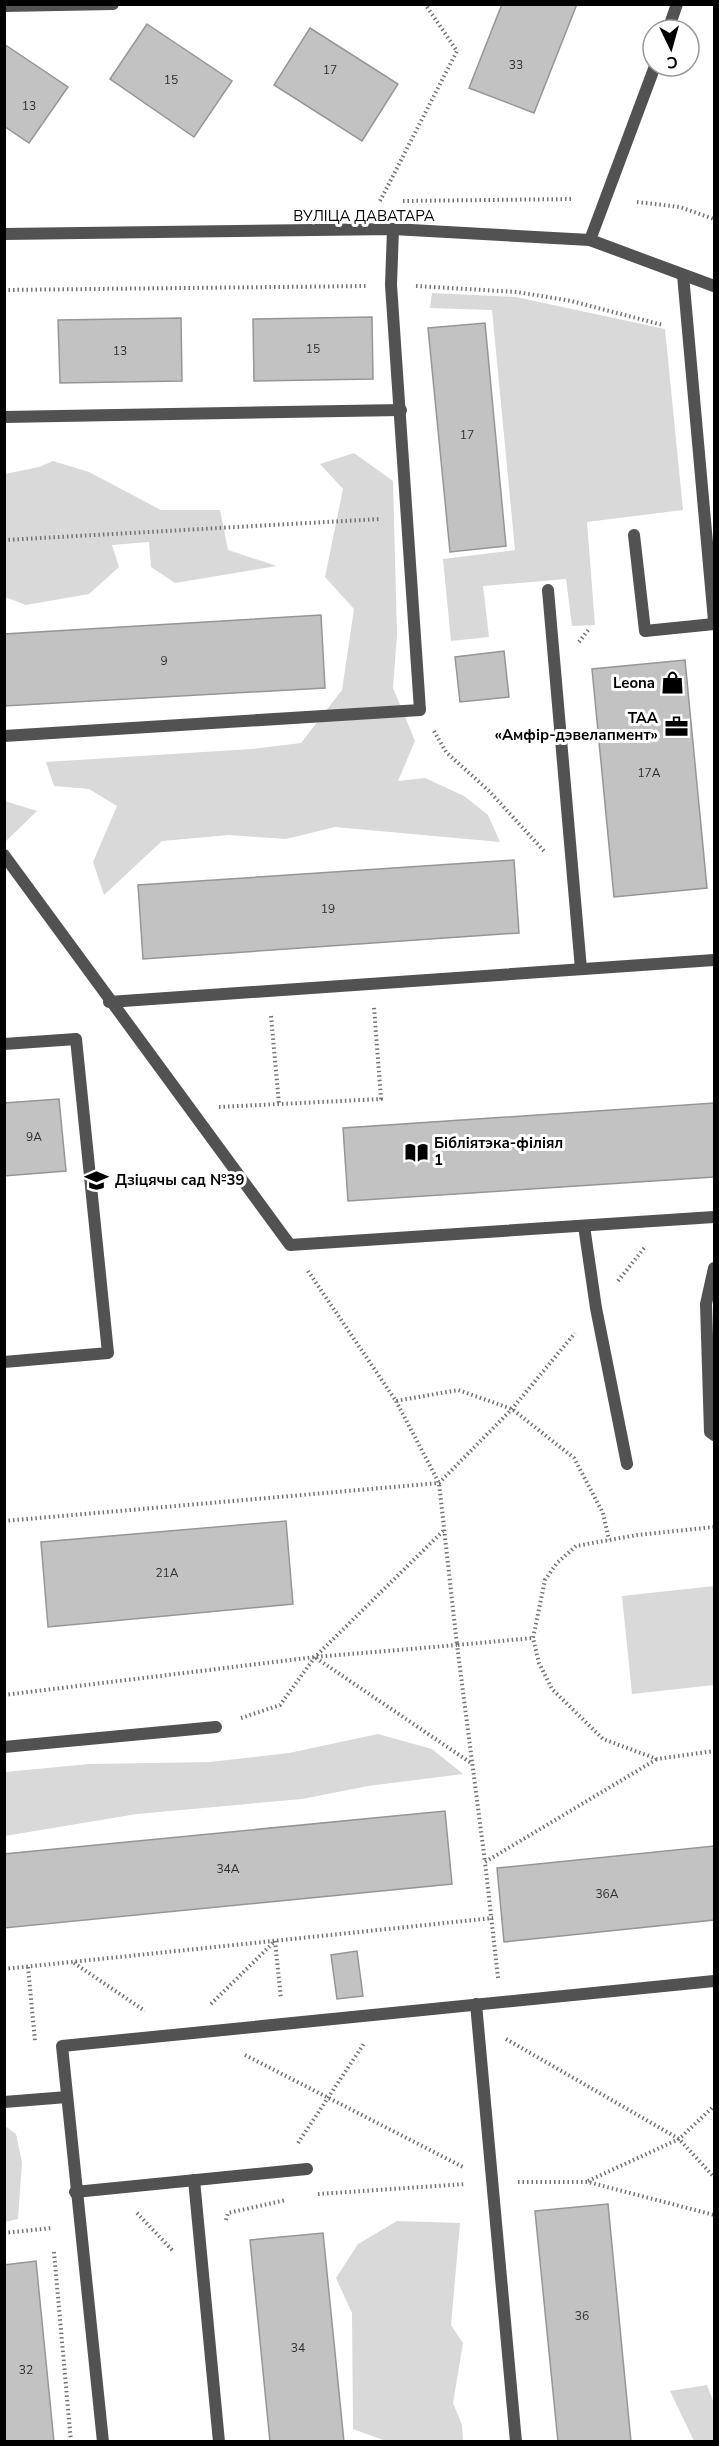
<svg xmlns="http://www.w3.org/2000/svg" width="719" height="2446" viewBox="0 0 719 2446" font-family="'Nunito Sans',sans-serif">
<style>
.green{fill:#d9d9d9}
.building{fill:#c2c2c2;stroke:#969696;stroke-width:1.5}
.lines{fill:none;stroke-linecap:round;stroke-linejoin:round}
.path{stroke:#747474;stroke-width:4;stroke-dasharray:1.5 3;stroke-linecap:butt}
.service{stroke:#525252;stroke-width:12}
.minor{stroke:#525252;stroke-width:12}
.labels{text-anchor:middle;stroke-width:6;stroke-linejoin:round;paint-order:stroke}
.number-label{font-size:12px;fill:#303030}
.street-label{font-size:15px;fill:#000;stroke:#fff}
.poi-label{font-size:15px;font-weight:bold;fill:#000;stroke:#fff;text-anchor:end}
</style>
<rect width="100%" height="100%" fill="#fff"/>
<g class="green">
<path d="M432,293L516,297L665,329L683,510L587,522L595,625L572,626L566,579L483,586L489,637L451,641L443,559L515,550L492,310L430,308Z"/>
<path d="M354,453L393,481L397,634L393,688L415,741L398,781L425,778L464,796L488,815L500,842L335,827L286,839L229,835L162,841L104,895L93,862L117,806L89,789L54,786L46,762L251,749L301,743L342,690L354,609L325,577L343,489L320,464Z"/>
<path d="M53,461L89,472L161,510H220L228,550L277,566L175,583L151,567L149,542L112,545L119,567L89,594L26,605L5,597V474L39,467Z"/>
<path d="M5,801L37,811L5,842L4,801Z"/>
<path d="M714,1586V1685L632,1694L622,1596Z"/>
<path d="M378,1734L432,1749L463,1774L368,1786L302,1799L137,1814L5,1836V1772L89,1764L210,1762L289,1753Z"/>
<path d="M5,2126L16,2134L22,2162L18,2219L5,2222Z"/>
<path d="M397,2221L460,2223L451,2325L463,2343L453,2403L462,2425L463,2441H386L353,2429L352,2313L336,2278L358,2244Z"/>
<path d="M707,2385L714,2403V2441H694L670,2391Z"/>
</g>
<g class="building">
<path d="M502,4H577L534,113L469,88Z"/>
<path d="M147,24L232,81L194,137L110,79Z"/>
<path d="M310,28L398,84L362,141L274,85Z"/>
<path d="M4,44L68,87L29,143L4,126Z"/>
<path d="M372,317L373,379L254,381L253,319Z"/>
<path d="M181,318L182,381L60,383L58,320Z"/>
<path d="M485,323L506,546L450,552L428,328Z"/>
<path d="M321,615L325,688L4,706V634Z"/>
<path d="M504,651L509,697L460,702L455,657Z"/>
<path d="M685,660L707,888L614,897L592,669Z"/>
<path d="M514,860L519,933L143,959L138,885Z"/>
<path d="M59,1099L66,1171L4,1176V1103Z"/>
<path d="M714,1103V1177L348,1201L343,1128Z"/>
<path d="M286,1521L293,1604L48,1627L41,1542Z"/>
<path d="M445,1811L452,1884L4,1928V1854Z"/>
<path d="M714,1846V1920L504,1942L497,1868Z"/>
<path d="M357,1951L363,1996L337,1999L331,1955Z"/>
<path d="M608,2204L631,2442H558L535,2211Z"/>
<path d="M323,2233L344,2442H270L250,2240Z"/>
<path d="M36,2261L54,2442H4V2265Z"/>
</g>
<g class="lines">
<g class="path">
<path d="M380,201L457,51L425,4"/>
<path d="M403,201L573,199"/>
<path d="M637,202L680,207L714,219"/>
<path d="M416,286L517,292L571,301L663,325"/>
<path d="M4,290L367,286"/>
<path d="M4,540L380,519"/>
<path d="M579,642L589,629"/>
<path d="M434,731L446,752L489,791L544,851"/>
<path d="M271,1016L279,1104"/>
<path d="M219,1107L381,1099L374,1007"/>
<path d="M308,1271L396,1401L458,1390L512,1409L574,1458L603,1513L609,1540"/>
<path d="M618,1281L645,1247"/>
<path d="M396,1401L439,1483L457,1645L533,1638"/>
<path d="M4,1521L439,1483L512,1409L575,1333"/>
<path d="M714,1527L637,1535L576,1546L557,1563L545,1580L533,1638L539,1663L552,1689L603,1739L657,1759L714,1751"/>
<path d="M316,1658L471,1763"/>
<path d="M4,1695L315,1657L457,1645L485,1862"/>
<path d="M241,1718L280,1705L315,1657L443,1531"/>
<path d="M275,1941L281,1999"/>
<path d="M74,1963L145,2011"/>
<path d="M28,1967L35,2041"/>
<path d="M4,1969L493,1918"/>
<path d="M498,1978L485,1862L657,1759"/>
<path d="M211,2004L274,1942"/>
<path d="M506,2039L679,2139L714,2177"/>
<path d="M245,2055L465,2168"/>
<path d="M298,2143L365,2042"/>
<path d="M588,2181L679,2139L714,2106"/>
<path d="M518,2182H588L714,2215"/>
<path d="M318,2194L466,2184"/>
<path d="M137,2213L173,2251"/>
<path d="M226,2220L228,2213L286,2200"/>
<path d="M4,2233L52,2228"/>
<path d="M54,2252L71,2442"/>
</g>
<g class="service">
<path d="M683,275L714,621"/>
<path d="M4,417L401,410"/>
<path d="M634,535L645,631L714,624"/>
<path d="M548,590L581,969"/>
<path d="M4,736L420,710L391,285L393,229"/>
<path d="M4,855L290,1245L714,1217"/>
<path d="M109,1002L714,960"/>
<path d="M4,1044L76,1039L108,1353L4,1362"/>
<path d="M584,1226L596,1308L627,1464"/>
<path d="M714,1268L706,1304L710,1432L714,1435"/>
<path d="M4,1747L216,1727"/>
<path d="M476,2004L516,2442"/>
<path d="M4,2102L67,2097"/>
<path d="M194,2180L219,2442"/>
<path d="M75,2192L307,2169"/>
<path d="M103,2442L62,2046L714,1981"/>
</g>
<g class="minor">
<path d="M4,6L113,4"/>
<path d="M668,30L677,4"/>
<path d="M4,234L393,229L590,240L714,286"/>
<path d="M590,240L655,66"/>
</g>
</g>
<defs>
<symbol id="shop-bare" viewBox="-9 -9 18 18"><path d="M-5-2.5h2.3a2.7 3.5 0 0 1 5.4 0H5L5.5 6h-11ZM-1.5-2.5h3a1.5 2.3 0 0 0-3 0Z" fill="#000" stroke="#fff" stroke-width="2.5" paint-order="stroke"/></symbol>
<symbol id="office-bare" viewBox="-9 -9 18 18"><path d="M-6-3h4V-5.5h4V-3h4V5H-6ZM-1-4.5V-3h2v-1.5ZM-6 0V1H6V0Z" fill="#000" stroke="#fff" stroke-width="2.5" paint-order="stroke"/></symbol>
<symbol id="library-bare" viewBox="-9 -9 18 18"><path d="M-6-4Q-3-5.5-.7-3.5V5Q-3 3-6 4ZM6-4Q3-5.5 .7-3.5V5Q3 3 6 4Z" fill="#000" stroke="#fff" stroke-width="2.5" paint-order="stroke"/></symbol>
<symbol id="school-bare" viewBox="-9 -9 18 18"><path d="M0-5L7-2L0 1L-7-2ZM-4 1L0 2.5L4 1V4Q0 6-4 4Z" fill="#000" stroke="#fff" stroke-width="2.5" paint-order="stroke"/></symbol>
</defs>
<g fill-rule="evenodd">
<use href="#shop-bare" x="656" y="666" width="33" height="33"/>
<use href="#office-bare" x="660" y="710" width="33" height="33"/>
<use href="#library-bare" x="400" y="1136" width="33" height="33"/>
<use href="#school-bare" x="80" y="1164" width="33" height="33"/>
</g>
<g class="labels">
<g class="number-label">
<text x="516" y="69">33</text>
<text x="330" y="74">17</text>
<text x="171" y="84">15</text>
<text x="29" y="110">13</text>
<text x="313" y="353">15</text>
<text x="120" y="355">13</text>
<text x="467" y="439">17</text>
<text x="164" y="665">9</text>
<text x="649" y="777">17А</text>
<text x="328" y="913">19</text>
<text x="34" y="1141">9А</text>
<text x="167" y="1577">21А</text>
<text x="228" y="1873">34А</text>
<text x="607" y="1898">36А</text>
<text x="582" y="2320">36</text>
<text x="298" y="2352">34</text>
<text x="26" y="2374">32</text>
</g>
<g class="street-label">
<text x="364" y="221">ВУЛІЦА ДАВАТАРА</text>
</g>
<g class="poi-label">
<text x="655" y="688">Leona</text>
<text x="658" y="723">ТАА<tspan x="658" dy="17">«Амфір-дэвелапмент»</tspan></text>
<text x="434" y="1148" text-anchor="start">Бібліятэка-філіял<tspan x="434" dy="17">1</tspan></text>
<text x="115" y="1185" text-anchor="start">Дзіцячы сад №39</text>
</g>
</g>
<rect width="719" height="2446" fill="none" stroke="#000000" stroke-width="12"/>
<g transform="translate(671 48) rotate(175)"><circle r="28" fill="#ffffff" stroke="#999999" stroke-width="1.5"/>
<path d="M0-4.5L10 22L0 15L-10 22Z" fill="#000000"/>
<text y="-9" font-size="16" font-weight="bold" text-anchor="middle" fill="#000000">С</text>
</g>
</svg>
